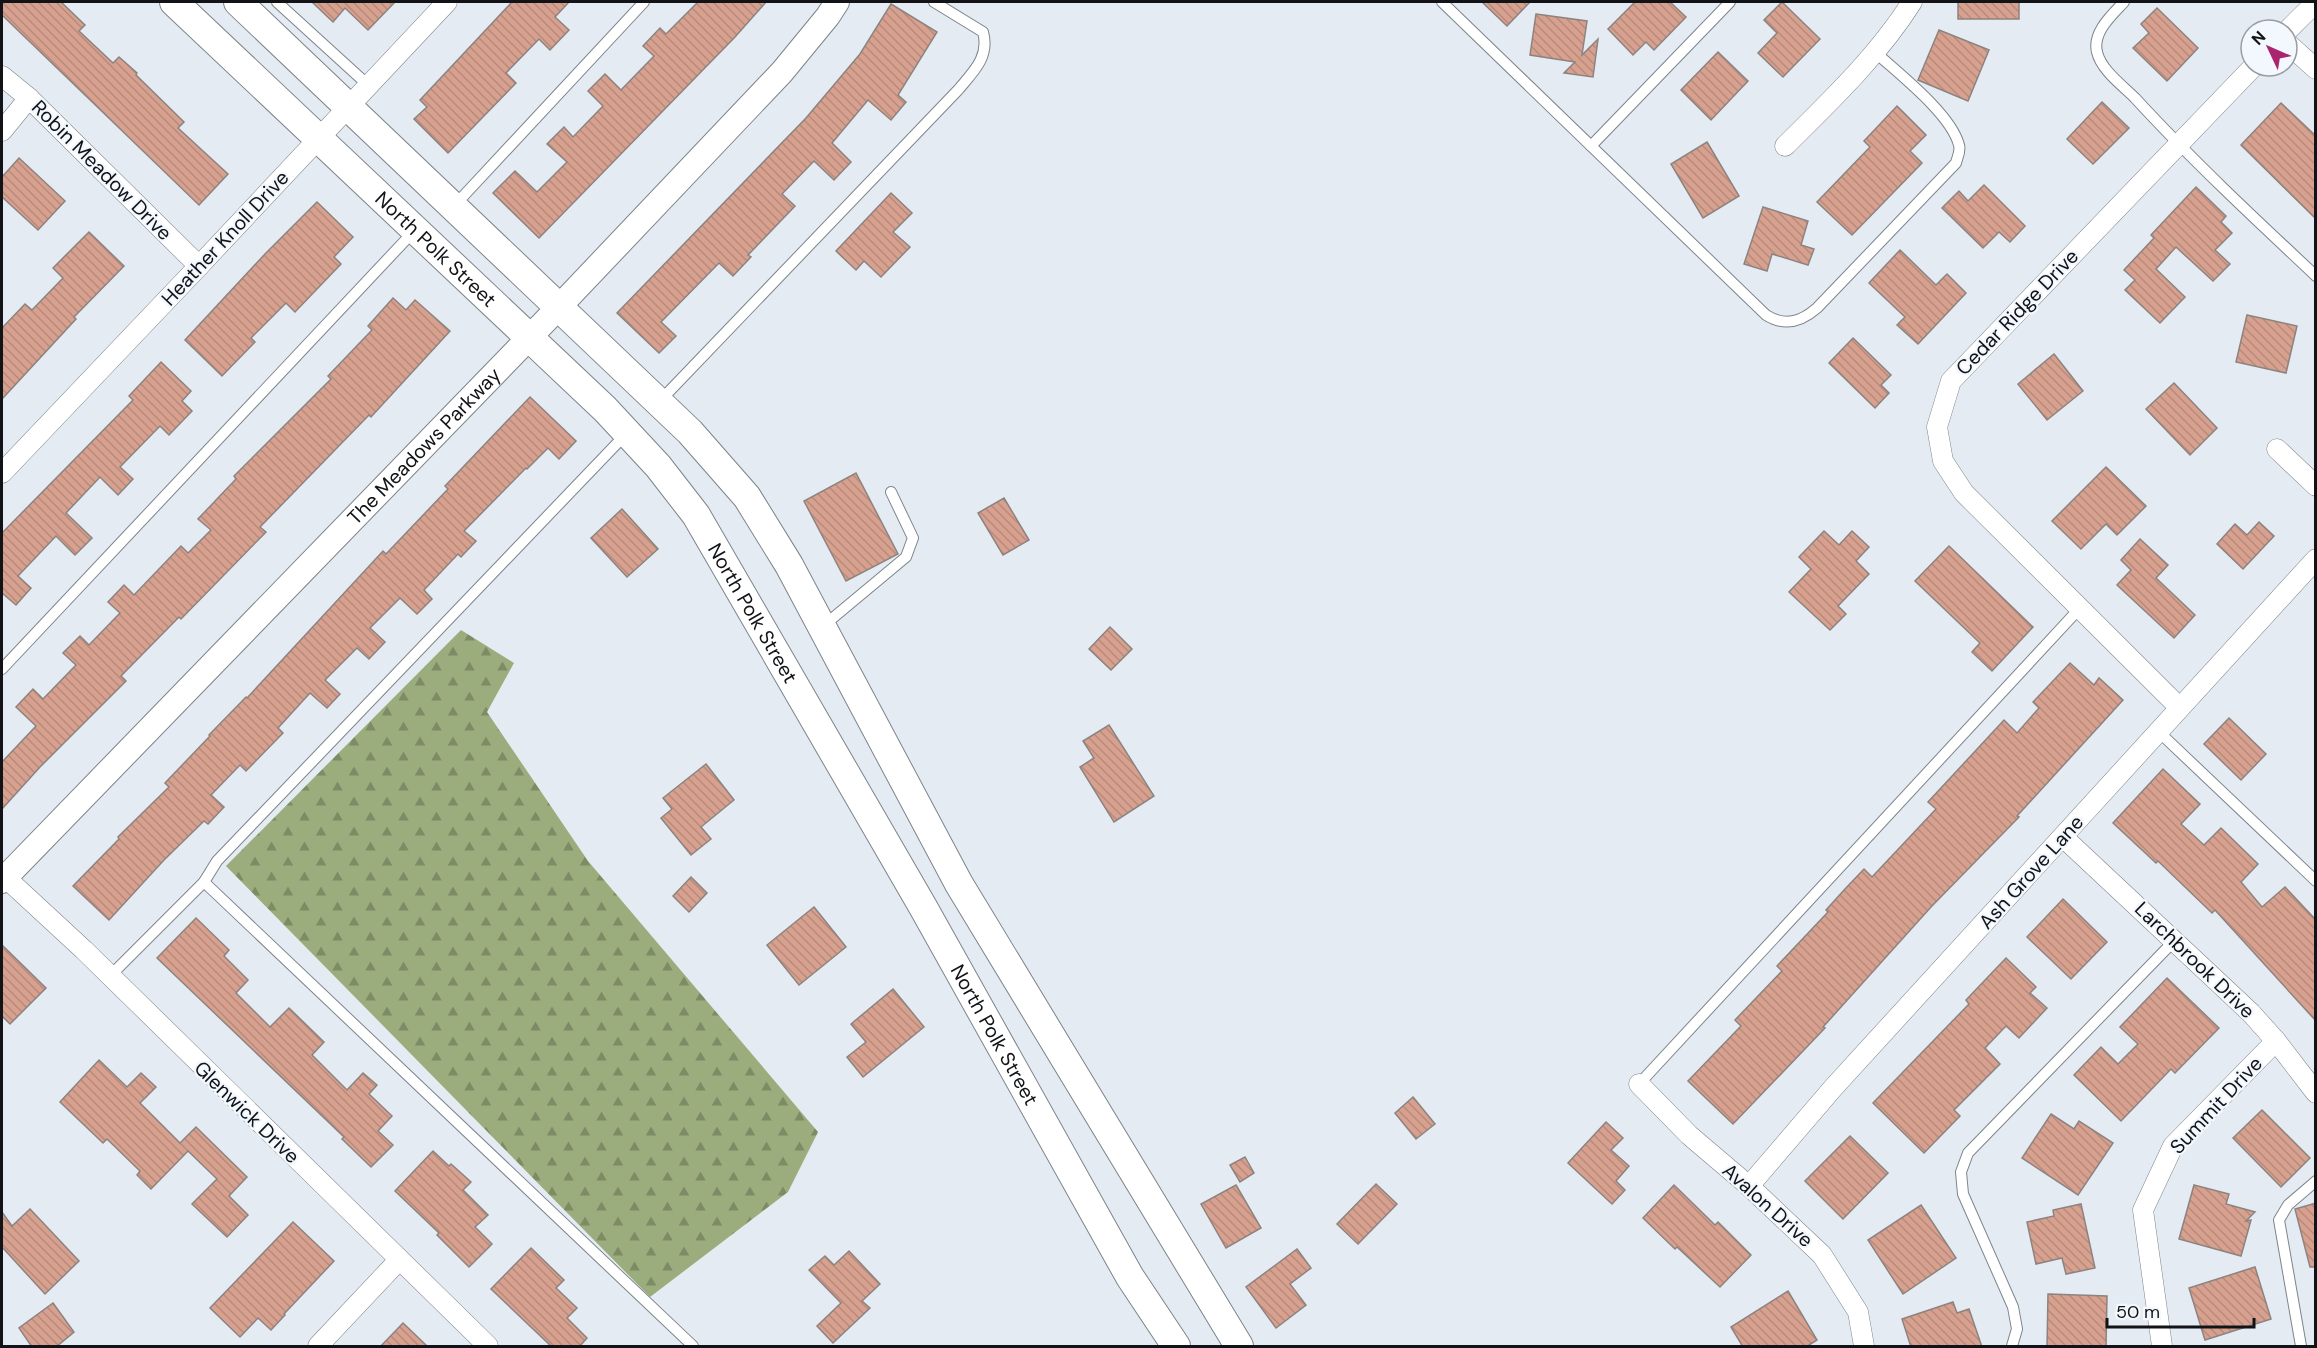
<svg xmlns="http://www.w3.org/2000/svg" width="2317" height="1348" viewBox="0 0 2317 1348" font-family="'DM Sans',sans-serif">
<style>
.forest{fill:url(#forest-firs)}
.building{fill:url(#building-back-hatch);stroke:#8c8380;stroke-width:1.5}
.lines{fill:none;stroke-linecap:round;stroke-linejoin:round}
.service-casing{stroke:#7d848a;stroke-width:12}
.minor-casing{stroke:#7d848a;stroke-width:21}
.tertiary-casing{stroke:#7d848a;stroke-width:26}
.secondary-casing{stroke:#7d848a;stroke-width:30}
.service{stroke:#fff;stroke-width:10}
.minor{stroke:#fff;stroke-width:20}
.tertiary{stroke:#fff;stroke-width:24}
.secondary{stroke:#fff;stroke-width:28}
.labels{text-anchor:middle;stroke-width:4.5;stroke-linejoin:round;paint-order:stroke}
.street-label{font-size:20px;fill:#111316;stroke:#f2f8fe}
</style>
<defs>
<pattern id="forest-firs" width="22" height="20" patternUnits="userSpaceOnUse" patternTransform="scale(1.5)"><rect width="22" height="20" fill="#9bad7c"/><path d="M5 1l3.5 6h-7zM16 11l3.5 6h-7z" fill="#7d8c65"/></pattern>
<pattern id="building-back-hatch" width="6" height="6" patternUnits="userSpaceOnUse" patternTransform="scale(1.5)"><rect width="6" height="6" fill="#d8a18f"/><path d="M-1 5l2 2M0 0l6 6M5-1l2 2" fill="none" stroke="#b88a7b"/></pattern>
</defs>
<rect width="100%" height="100%" fill="#e4ebf2"/>
<path class="forest" d="M461,630L514,663L487,712L588,861L818,1132L788,1192L650,1297L226,866Z"/>
<g class="building">
<path d="M2,2H61L85,25L79,31L113,63L119,57L137,73L136,75L184,122L178,128L228,174L199,205L2,15Z"/>
<path d="M312,2H395L368,30L345,8L333,22Z"/>
<path d="M512,2H569L555,17L569,30L550,50L539,39L506,73L516,83L448,153L414,119L427,107L420,100Z"/>
<path d="M698,2H766L735,37L539,238L493,193L515,171L537,192L567,162L547,144L564,127L573,137L603,106L588,91L605,74L621,90L654,56L643,46L660,28L666,34Z"/>
<path d="M1482,2H1530L1507,26Z"/>
<path d="M1635,2H1670L1686,17L1654,50L1646,42L1633,55L1608,29Z"/>
<path d="M1782,2L1820,39L1783,77L1758,53L1777,33L1764,20Z"/>
<rect x="1958" y="2" width="61" height="17"/>
<path d="M891,4L937,32L898,95L906,102L891,120L868,100L832,143L851,162L834,180L814,161L782,194L795,206L748,255L751,257L733,276L719,263L661,322L676,336L659,353L617,313L806,118L860,54Z"/>
<path d="M2157,8L2198,48L2167,81L2133,48L2149,33L2141,24Z"/>
<path d="M1536,14L1587,21L1582,55L1598,39L1593,77L1564,73L1575,62L1530,55Z"/>
<path d="M1939,30L1989,50L1968,101L1918,80Z"/>
<path d="M1718,52L1748,81L1711,120L1681,90Z"/>
<path d="M2102,102L2129,128L2093,164L2067,139Z"/>
<path d="M2281,103L2316,136V219L2241,145Z"/>
<path d="M1897,106L1926,135L1910,151L1922,163L1852,235L1817,202L1870,147L1864,141Z"/>
<path d="M1707,142L1739,196L1703,218L1671,164Z"/>
<path d="M19,158L65,201L38,230L2,197V177Z"/>
<path d="M1984,185L2025,226L2010,242L1999,232L1983,248L1942,208L1959,191L1968,201Z"/>
<path d="M2196,187L2226,216L2221,222L2232,233L2215,250L2230,264L2213,281L2176,247L2156,269L2185,297L2160,323L2125,290L2135,280L2124,270L2154,238L2151,235Z"/>
<path d="M891,193L912,213L893,232L910,247L881,277L864,261L856,270L836,251Z"/>
<path d="M317,202L353,237L334,257L341,264L295,312L286,303L251,338L255,342L222,376L185,340L265,254Z"/>
<path d="M1763,207L1808,221L1801,245L1814,249L1808,265L1772,254L1767,271L1744,264Z"/>
<path d="M89,232L124,266L74,317L76,319L2,399V328L25,304L32,310L63,278L53,268Z"/>
<path d="M1900,250L1936,285L1947,274L1966,293L1918,344L1897,325L1905,317L1869,283Z"/>
<path d="M393,298L406,310L415,300L450,331L371,417L369,415L260,527L266,532L181,619L179,617L121,676L126,681L40,767L2,809V762L36,726L16,707L33,689L43,699L76,665L63,653L80,636L89,645L120,613L108,602L124,585L134,595L181,546L188,553L211,530L198,519L236,479L234,476L331,379L328,376L372,330L368,326Z"/>
<path d="M2247,315L2297,326L2286,373L2236,362Z"/>
<path d="M1853,338L1891,375L1881,385L1889,393L1875,408L1829,363Z"/>
<path d="M2054,354L2083,391L2047,420L2018,384Z"/>
<path d="M161,362L191,391L182,401L192,411L169,435L160,426L120,467L133,479L118,495L100,477L66,513L92,538L75,555L56,536L18,576L31,588L16,605L2,593V533L133,400L129,396Z"/>
<path d="M2174,383L2217,428L2190,455L2146,409Z"/>
<path d="M530,397L576,441L559,459L548,448L527,469L526,468L464,531L476,541L461,557L458,554L424,590L432,599L417,614L400,598L370,628L385,642L369,659L357,648L325,680L340,694L327,708L310,693L278,728L283,733L246,771L240,765L211,795L224,807L208,824L204,821L164,860L109,920L73,886L119,839L118,837L169,787L165,783L210,736L209,735L246,697L247,698L383,551L386,554L448,489L445,486Z"/>
<path d="M2106,467L2146,506L2117,535L2106,524L2081,549L2052,521Z"/>
<path d="M856,473L898,554L846,581L804,501Z"/>
<path d="M1004,498L1029,540L1003,555L978,513Z"/>
<path d="M622,509L658,549L627,577L591,538Z"/>
<path d="M2259,522L2274,536L2243,569L2217,544L2235,524L2247,535Z"/>
<path d="M1824,531L1839,545L1852,531L1869,547L1856,561L1869,574L1838,606L1846,614L1830,630L1789,592L1811,569L1799,557Z"/>
<path d="M2140,539L2168,565L2156,578L2195,615L2174,638L2117,585L2131,570L2121,560Z"/>
<path d="M1949,546L2033,627L1992,671L1972,652L1980,643L1915,581Z"/>
<path d="M1110,627L1132,649L1111,670L1089,649Z"/>
<path d="M2070,663L2094,685L2099,678L2123,700L2017,816L2019,817L1931,907L1823,1027L1825,1028L1733,1124L1688,1081L1741,1026L1735,1020L1782,971L1777,966L1828,912L1826,910L1845,889L1864,869L1872,877L1936,809L1928,802L2004,720L2017,733L2039,708L2033,702Z"/>
<path d="M2229,718L2266,754L2241,780L2204,744Z"/>
<path d="M1109,725L1154,796L1114,822L1080,767L1094,758L1083,741Z"/>
<path d="M706,764L734,800L701,827L711,839L691,855L661,818L672,809L663,798Z"/>
<path d="M2163,769L2200,804L2181,824L2204,845L2221,828L2258,864L2241,882L2262,907L2285,887L2316,920V1021L2215,910L2212,913L2158,861L2156,863L2113,823Z"/>
<path d="M691,877L707,893L689,912L673,896Z"/>
<path d="M2063,899L2107,942L2071,979L2027,937Z"/>
<path d="M814,907L846,947L799,985L767,945Z"/>
<path d="M196,918L229,950L224,956L248,980L236,993L270,1027L289,1008L324,1042L312,1055L347,1090L363,1073L377,1085L369,1094L392,1116L378,1131L393,1145L371,1167L342,1139L344,1137L157,958Z"/>
<path d="M2,945L46,988L10,1024L2,1016Z"/>
<path d="M2006,958L2036,987L2030,993L2047,1008L2019,1038L2006,1026L1985,1048L2000,1064L1954,1110L1960,1116L1924,1153L1873,1103L1969,1004L1966,1000Z"/>
<path d="M2167,978L2219,1028L2175,1073L2171,1069L2121,1121L2074,1075L2101,1047L2118,1064L2138,1044L2120,1027Z"/>
<path d="M893,989L924,1027L863,1077L847,1057L866,1042L851,1024Z"/>
<path d="M99,1060L127,1087L141,1073L156,1087L140,1103L180,1143L196,1127L247,1177L229,1196L248,1215L227,1237L192,1204L217,1179L188,1151L151,1189L137,1175L140,1171L107,1139L103,1143L60,1102Z"/>
<path d="M1413,1097L1435,1124L1416,1139L1395,1113Z"/>
<path d="M2262,1110L2310,1158L2281,1187L2233,1138Z"/>
<path d="M2051,1114L2074,1129L2079,1121L2113,1143L2078,1195L2022,1158Z"/>
<path d="M1606,1122L1623,1138L1611,1150L1629,1166L1616,1181L1625,1190L1612,1204L1568,1163Z"/>
<path d="M1850,1136L1888,1173L1843,1219L1805,1181Z"/>
<path d="M433,1151L449,1166L451,1164L471,1182L463,1190L488,1215L475,1227L492,1244L469,1267L437,1235L439,1233L395,1191Z"/>
<path d="M1245,1157L1254,1173L1240,1182L1230,1165Z"/>
<path d="M1376,1184L1397,1204L1358,1244L1337,1224Z"/>
<path d="M1236,1185L1261,1228L1226,1248L1201,1204Z"/>
<path d="M1674,1185L1715,1225L1718,1222L1751,1255L1720,1287L1677,1247L1675,1249L1643,1218Z"/>
<path d="M2194,1185L2229,1194L2226,1204L2255,1212L2246,1221L2251,1220L2241,1256L2179,1239Z"/>
<path d="M2316,1203V1267H2310L2295,1209Z"/>
<path d="M2081,1204L2095,1268L2066,1274L2062,1258L2036,1264L2027,1222L2054,1216L2053,1210Z"/>
<path d="M1921,1205L1956,1258L1903,1294L1868,1240Z"/>
<path d="M30,1209L79,1261L45,1294L2,1247V1212L12,1226Z"/>
<path d="M293,1222L334,1261L284,1314L285,1315L271,1330L258,1318L240,1337L210,1308Z"/>
<path d="M531,1248L564,1280L556,1288L577,1308L567,1318L587,1338L579,1347H552L491,1289Z"/>
<path d="M1297,1249L1311,1268L1290,1284L1306,1305L1276,1328L1246,1287Z"/>
<path d="M849,1251L880,1284L862,1301L870,1308L833,1343L817,1326L841,1303L809,1270L825,1256L834,1265Z"/>
<path d="M2255,1267L2271,1319L2205,1340L2189,1288Z"/>
<path d="M1788,1291L1817,1340L1806,1347H1743L1731,1327Z"/>
<path d="M2048,1294L2107,1296L2106,1347H2047Z"/>
<path d="M1953,1302L1957,1313L1969,1309L1982,1347H1911L1902,1319Z"/>
<path d="M53,1303L74,1332L56,1347H32L19,1328Z"/>
<path d="M403,1323L428,1347H380Z"/>
</g>
<g class="lines">
<defs>
<g id="service">
<path d="M277,2L368,85"/>
<path d="M1442,2L1766,315C1785,327 1801,322 1817,308L1956,163C1957,158 1961,151 1959,145C1951,114 1899,74 1875,52"/>
<path d="M2124,2C2113,14 2092,32 2097,52C2101,70 2123,86 2135,98C2192,160 2254,218 2316,276"/>
<path d="M1591,146L1730,2"/>
<path d="M455,205L644,2"/>
<path d="M659,402L958,90C973,72 990,57 983,32L934,2"/>
<path d="M822,627L906,557L913,538L891,492"/>
<path d="M2,669L415,230"/>
<path d="M2159,732L2316,881"/>
<path d="M204,882L217,861L627,433"/>
<path d="M110,976L204,882L693,1346"/>
<path d="M1639,1084L2079,609"/>
<path d="M2012,1346L2017,1329L2013,1307L1963,1194L1961,1172L1968,1153L2175,940"/>
<path d="M2301,1346L2279,1220L2288,1205L2316,1181"/>
</g>
<g id="minor">
<path d="M2287,31L2316,2"/>
<path d="M2287,43L2316,69"/>
<path d="M2,76L29,98L199,266"/>
<path d="M2,131L29,98"/>
<path d="M1785,146C1831,100 1877,57 1912,2"/>
<path d="M2277,449L2316,486"/>
<path d="M2,473L199,266L447,2"/>
<path d="M2179,707L1964,493L1943,461L1937,427L1951,381L2254,66"/>
<path d="M2063,837L2251,1013L2276,1041L2316,1093"/>
<path d="M5,877L84,950L488,1346"/>
<path d="M1639,1084L1689,1135L1749,1186L1822,1255L1858,1312L1864,1346"/>
<path d="M1749,1186L1833,1088L2316,559"/>
<path d="M318,1346L399,1260"/>
<path d="M2162,1346L2143,1210L2173,1146L2276,1041"/>
</g>
<g id="tertiary">
<path id="s1" d="M2,881L558,308L782,72L828,16L837,2"/>
</g>
<g id="secondary">
<path id="s2" d="M174,2L605,409L658,466L696,515L923,907L1130,1277L1176,1346"/>
<path d="M238,2L690,432L747,497L789,565L959,884L1239,1346"/>
</g>
</defs>
<use href="#service" class="service-casing"/>
<use href="#minor" class="minor-casing"/>
<use href="#tertiary" class="tertiary-casing"/>
<use href="#secondary" class="secondary-casing"/>
<use href="#service" class="service"/>
<use href="#minor" class="minor"/>
<use href="#tertiary" class="tertiary"/>
<use href="#secondary" class="secondary"/>
</g>
<g class="labels">
<g class="street-label">
<text transform="translate(102 170) rotate(45)" y="7">Robin Meadow Drive</text>
<text transform="translate(225 238) rotate(-47)" y="7">Heather Knoll Drive</text>
<text dy="7" stroke="none"><textPath href="#s2" startOffset="360">North Polk Street</textPath></text>
<text transform="translate(2017 312) rotate(-46)" y="7">Cedar Ridge Drive</text>
<text dy="7" stroke="none"><textPath href="#s1" startOffset="606">The Meadows Parkway</textPath></text>
<text dy="7" stroke="none"><textPath href="#s2" startOffset="846">North Polk Street</textPath></text>
<text transform="translate(2031 872) rotate(-48)" y="7">Ash Grove Lane</text>
<text transform="translate(2195 960) rotate(44)" y="7">Larchbrook Drive</text>
<text dy="7" stroke="none"><textPath href="#s2" startOffset="1332">North Polk Street</textPath></text>
<text transform="translate(2216 1105) rotate(-47)" y="7">Summit Drive</text>
<text transform="translate(247 1112) rotate(44)" y="7">Glenwick Drive</text>
<text transform="translate(1768 1205) rotate(42)" y="7">Avalon Drive</text>
</g>
</g>
<rect width="2317" height="1348" fill="none" stroke="#111316" stroke-width="6"/>
<g transform="translate(2269 48) rotate(314)"><circle r="28" fill="#f2f8fe" stroke="#989ca1" stroke-width="1.5"/>
<path d="M0-4.5L10 22L0 15L-10 22Z" fill="#a92570"/>
<text y="-9" font-size="16" font-weight="bold" text-anchor="middle" fill="#111316">N</text>
</g>
<path d="M2107 1318v9h147v-9" fill="none" stroke="#111316" stroke-width="3"/>
<text x="2116" y="1318" font-size="18" fill="#111316" stroke="#f2f8fe" stroke-width="4.5" paint-order="stroke">50 m</text>
</svg>
